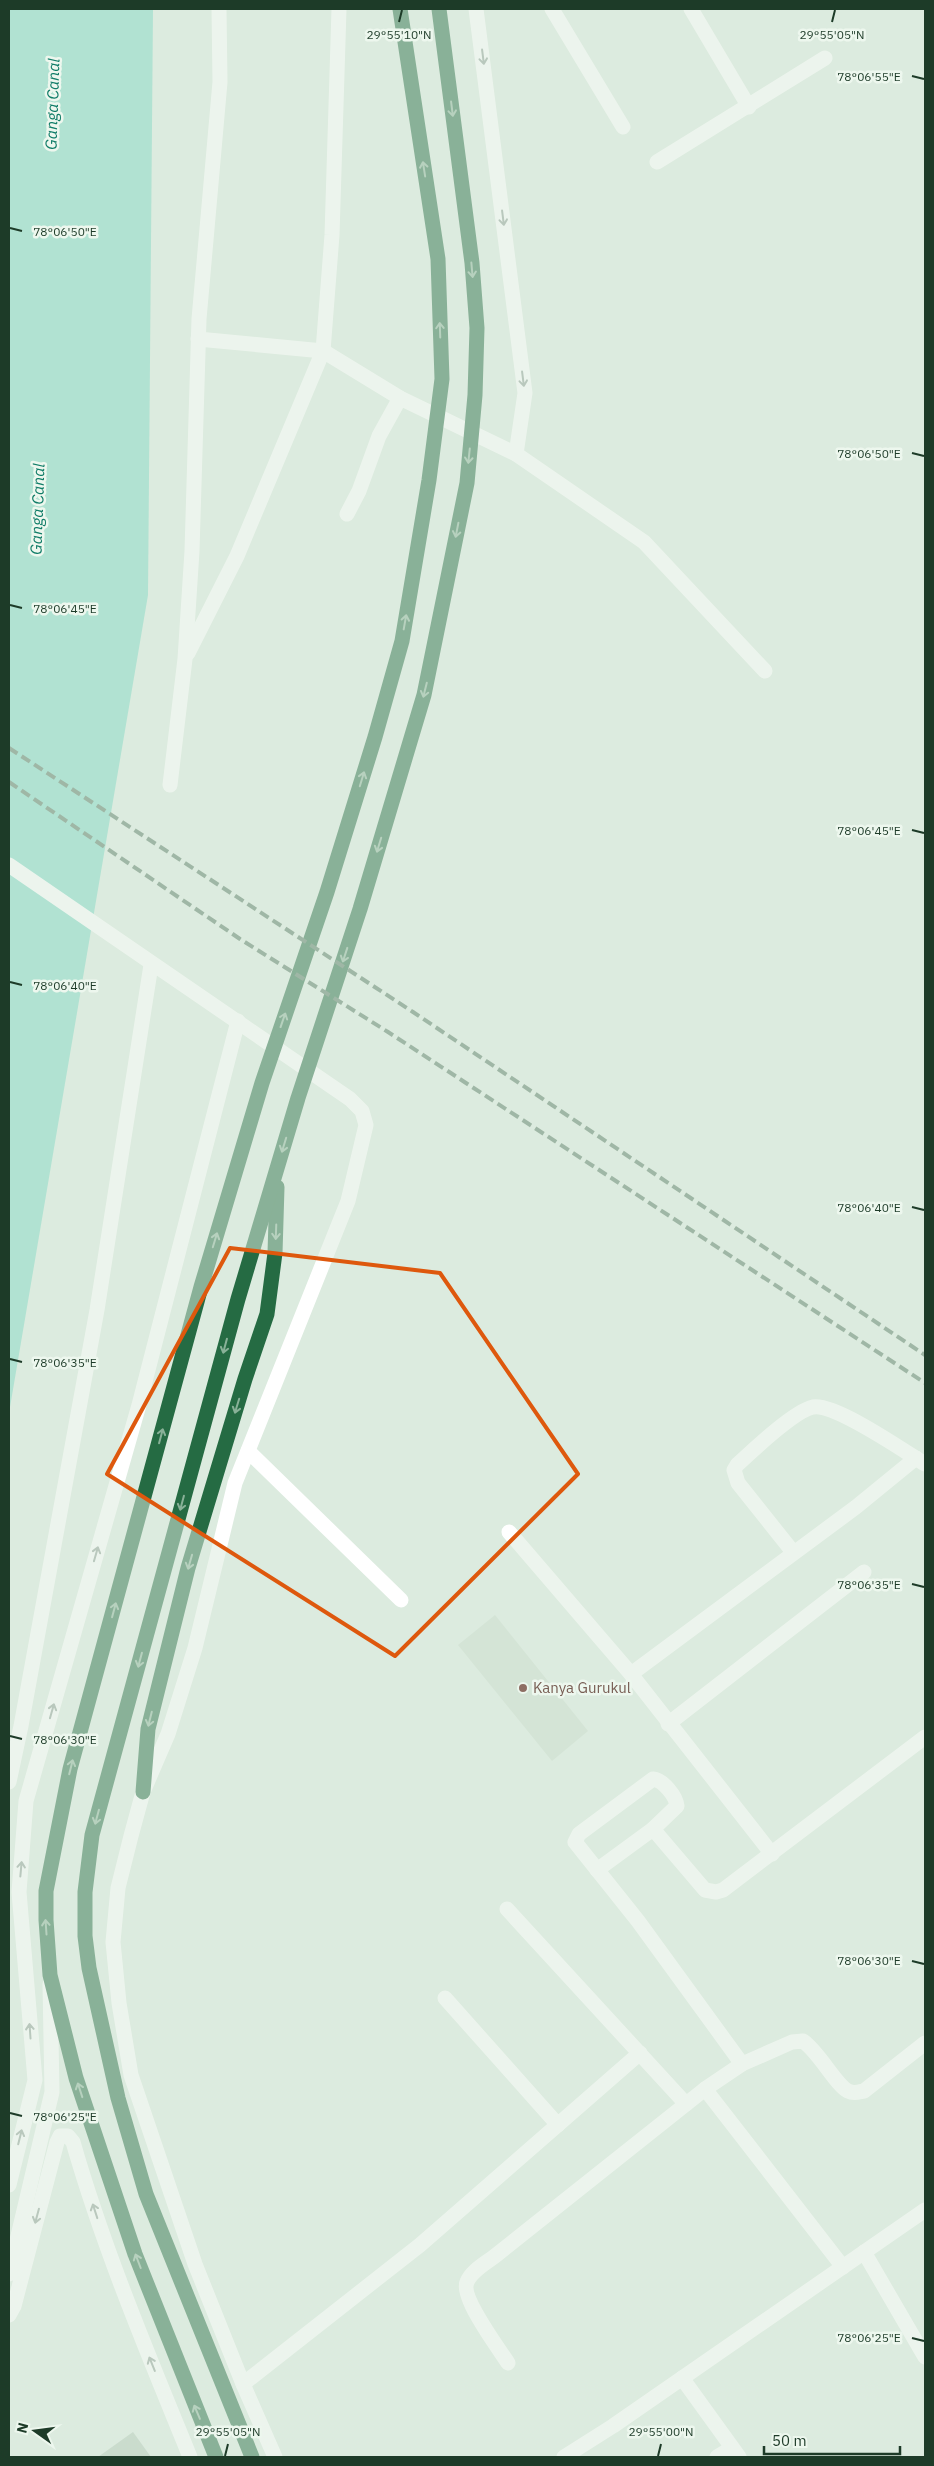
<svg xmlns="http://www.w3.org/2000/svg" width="934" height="2466" viewBox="0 0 934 2466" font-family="'IBM Plex Sans',sans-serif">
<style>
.built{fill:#cadbcd}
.water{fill:#7cd8c4}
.building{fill:#b4c9b9}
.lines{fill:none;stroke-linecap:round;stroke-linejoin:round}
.minor{stroke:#fff;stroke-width:15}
.highway{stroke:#256b43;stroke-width:15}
.rail{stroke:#567862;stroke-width:4;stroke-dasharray:10 5;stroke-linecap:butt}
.oneway{stroke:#8e9d94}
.oneway2{stroke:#89b198}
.marked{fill:none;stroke:#de580d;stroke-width:4;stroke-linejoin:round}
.ticks{fill:none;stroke:#1d3b28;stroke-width:2}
.education-dot{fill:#8d6e63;stroke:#edf7ee;stroke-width:2}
.labels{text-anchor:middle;stroke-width:5;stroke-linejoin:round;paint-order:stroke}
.education-label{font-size:15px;fill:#785e54;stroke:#edf7ee;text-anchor:start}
.water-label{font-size:16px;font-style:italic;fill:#117d68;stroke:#edf7ee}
.ticks-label{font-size:12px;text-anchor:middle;fill:#1d3b28;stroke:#edf7ee;stroke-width:5;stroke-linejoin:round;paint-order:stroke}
</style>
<rect width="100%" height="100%" fill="#dcebdf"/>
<path class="built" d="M495,1615L588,1731L552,1761L458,1645Z"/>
<path class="water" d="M9,9H153L148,595L9,1413Z"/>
<path class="building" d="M133,2432L151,2457H98Z"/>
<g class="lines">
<g class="minor">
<path d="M476,9L525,393L516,454"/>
<path d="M552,9L623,127"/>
<path d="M691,9L749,107"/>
<path d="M657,162L825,58"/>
<path d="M198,339L323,351L400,398L516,454L644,542L765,671"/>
<path d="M347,514L359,491L379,436L400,398"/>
<path d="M188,653L237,556L323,351L332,235L339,9"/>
<path d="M170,785L185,659L192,551L199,319L220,82L219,9"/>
<path d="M9,865L350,1099L362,1111L366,1125L348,1201L235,1483L195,1648L168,1734L143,1792L131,1836L118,1888L113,1942L119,2003L131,2075L195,2264L243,2384L275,2457"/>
<path d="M248,1451L401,1600"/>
<path d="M509,1532L631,1674"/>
<path d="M793,1552L738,1483L734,1470L737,1465C752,1451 794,1411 813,1407C835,1403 904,1451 925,1464"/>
<path d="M668,1724L864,1572"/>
<path d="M9,1782L21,1726L97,1310L151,965"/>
<path d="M772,1854L631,1674L856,1507L916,1458"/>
<path d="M597,1870L653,1829L705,1890L716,1892L723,1890L925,1737"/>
<path d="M507,1909L686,2104"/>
<path d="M445,1998L558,2125"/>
<path d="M742,2064L792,2042L803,2041C819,2052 836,2085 848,2091C854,2094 858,2092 864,2091L925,2043"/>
<path d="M705,2089L843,2267"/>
<path d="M9,2185L35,2080L19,1892L26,1801L139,1405L238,1021"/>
<path d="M864,2252L925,2357"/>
<path d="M9,2274L52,2092L50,1984"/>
<path d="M9,2315L14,2306L57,2142L60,2136H68L73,2142C104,2250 148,2354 190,2457"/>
<path d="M508,2363C499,2349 460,2297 467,2282C471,2271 486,2263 495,2256L705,2089L742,2064L638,1921L575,1842L579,1834L653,1779C663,1780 676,1796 677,1806L653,1829"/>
<path d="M682,2378L739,2457"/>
<path d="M243,2384L420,2245L640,2053"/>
<path d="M564,2457L613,2426L925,2210"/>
<path d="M717,2457L732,2448"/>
</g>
<g class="highway">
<path d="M143,1792L148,1729L188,1568L245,1379L267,1314L275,1253L277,1187"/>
<path d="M216,2457L135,2254L76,2078L50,1975L46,1920V1891L70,1769L201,1287L262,1083L327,892L375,737L402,641L429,480L442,379L438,259L400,9"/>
<path d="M252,2457L146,2194L118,2098L89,1968L85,1936V1892L92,1835L238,1299L298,1098L360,909L424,695L467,483L475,395L477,328L472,263L439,9"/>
</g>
<g class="rail">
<path d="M9,748L413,1012L925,1355"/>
<path d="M9,782L240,939L388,1032L925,1383"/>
</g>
</g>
<defs><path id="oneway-shaft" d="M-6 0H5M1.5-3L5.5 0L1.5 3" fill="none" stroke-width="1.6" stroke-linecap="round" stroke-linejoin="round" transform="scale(1.25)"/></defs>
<g class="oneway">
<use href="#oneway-shaft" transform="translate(483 57) rotate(83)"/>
<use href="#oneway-shaft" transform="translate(503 218) rotate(83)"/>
<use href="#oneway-shaft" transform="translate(523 379) rotate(83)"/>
<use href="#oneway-shaft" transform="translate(96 1554) rotate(-74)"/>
<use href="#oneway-shaft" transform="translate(52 1711) rotate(-74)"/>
<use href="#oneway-shaft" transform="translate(21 1869) rotate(-85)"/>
<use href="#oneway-shaft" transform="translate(30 2031) rotate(-94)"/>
<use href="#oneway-shaft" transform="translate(20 2137) rotate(-76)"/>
<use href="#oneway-shaft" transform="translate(95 2211) rotate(-108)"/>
<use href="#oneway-shaft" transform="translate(37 2216) rotate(105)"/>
<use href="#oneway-shaft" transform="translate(152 2364) rotate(-112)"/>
</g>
<g class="oneway2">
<use href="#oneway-shaft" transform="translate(452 109) rotate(83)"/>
<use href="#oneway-shaft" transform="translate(424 169) rotate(-99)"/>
<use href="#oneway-shaft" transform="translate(472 270) rotate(85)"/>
<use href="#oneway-shaft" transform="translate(440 330) rotate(-92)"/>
<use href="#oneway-shaft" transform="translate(469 456) rotate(96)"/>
<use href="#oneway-shaft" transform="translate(457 530) rotate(101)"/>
<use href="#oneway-shaft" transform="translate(405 622) rotate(-80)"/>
<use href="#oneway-shaft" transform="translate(425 690) rotate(104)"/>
<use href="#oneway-shaft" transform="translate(362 779) rotate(-73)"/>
<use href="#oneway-shaft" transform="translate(379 845) rotate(107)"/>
<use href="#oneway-shaft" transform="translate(345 955) rotate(108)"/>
<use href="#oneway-shaft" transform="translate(283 1020) rotate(-71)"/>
<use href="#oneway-shaft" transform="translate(284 1145) rotate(107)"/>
<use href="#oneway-shaft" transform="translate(276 1232) rotate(92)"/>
<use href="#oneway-shaft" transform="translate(215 1240) rotate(-73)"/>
<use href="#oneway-shaft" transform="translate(225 1346) rotate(105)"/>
<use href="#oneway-shaft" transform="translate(237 1406) rotate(107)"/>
<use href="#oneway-shaft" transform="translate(161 1436) rotate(-75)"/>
<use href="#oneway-shaft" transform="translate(182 1503) rotate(105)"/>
<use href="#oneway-shaft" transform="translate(190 1562) rotate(106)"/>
<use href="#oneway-shaft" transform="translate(114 1610) rotate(-75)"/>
<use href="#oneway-shaft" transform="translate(140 1660) rotate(105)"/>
<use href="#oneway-shaft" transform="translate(150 1719) rotate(104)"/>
<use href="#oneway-shaft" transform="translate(71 1767) rotate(-76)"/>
<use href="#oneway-shaft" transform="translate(97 1817) rotate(105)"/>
<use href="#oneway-shaft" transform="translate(46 1927) rotate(-94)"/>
<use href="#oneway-shaft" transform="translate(80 2090) rotate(-108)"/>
<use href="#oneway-shaft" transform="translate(138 2261) rotate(-111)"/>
<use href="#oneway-shaft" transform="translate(197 2412) rotate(-113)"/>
</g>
<path d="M0 0H934V2466H0ZM230,1248L440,1273L578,1474L395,1656L107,1474Z" fill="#dcebdf" fill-opacity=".55" fill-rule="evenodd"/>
<path class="marked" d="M230,1248L440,1273L578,1474L395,1656L107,1474Z"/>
<path class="ticks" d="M399,22L402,10M832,22L835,10M912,76L924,79M10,228L22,231M912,453L924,456M10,605L22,608M912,830L924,833M10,982L22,985M912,1207L924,1210M10,1359L22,1362M912,1584L924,1587M10,1736L22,1739M912,1961L924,1964M10,2113L22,2116M912,2338L924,2341M225,2456L228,2444M658,2456L661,2444"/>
<circle class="education-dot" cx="523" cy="1688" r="5"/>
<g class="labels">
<g class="education-label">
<text x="533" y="1693">Kanya Gurukul</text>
</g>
<g class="water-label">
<text transform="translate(52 104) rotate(-88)" y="6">Ganga Canal</text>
<text transform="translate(37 509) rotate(-88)" y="6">Ganga Canal</text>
</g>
</g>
<g class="ticks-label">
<text x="399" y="39">29°55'10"N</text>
<text x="832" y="39">29°55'05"N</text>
<text x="869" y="81">78°06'55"E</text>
<text x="65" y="236">78°06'50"E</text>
<text x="869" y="458">78°06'50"E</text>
<text x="65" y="613">78°06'45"E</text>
<text x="869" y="835">78°06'45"E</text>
<text x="65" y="990">78°06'40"E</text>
<text x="869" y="1212">78°06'40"E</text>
<text x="65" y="1367">78°06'35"E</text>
<text x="869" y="1589">78°06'35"E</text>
<text x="65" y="1744">78°06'30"E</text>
<text x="869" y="1965">78°06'30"E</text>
<text x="65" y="2121">78°06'25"E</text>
<text x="869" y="2342">78°06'25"E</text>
<text x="228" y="2436">29°55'05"N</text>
<text x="661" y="2436">29°55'00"N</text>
</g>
<rect width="934" height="2466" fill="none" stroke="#1d3b28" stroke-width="20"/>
<g transform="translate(35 2431) rotate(284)" stroke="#edf7ee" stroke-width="4" paint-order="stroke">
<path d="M0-4L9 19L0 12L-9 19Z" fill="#1d3b28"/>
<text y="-8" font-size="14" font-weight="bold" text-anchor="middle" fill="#1d3b28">N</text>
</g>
<path d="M764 2446v8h136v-8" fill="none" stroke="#1d3b28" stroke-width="2.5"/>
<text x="772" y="2446" font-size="15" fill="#1d3b28" stroke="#edf7ee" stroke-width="4" paint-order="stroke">50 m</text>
</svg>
